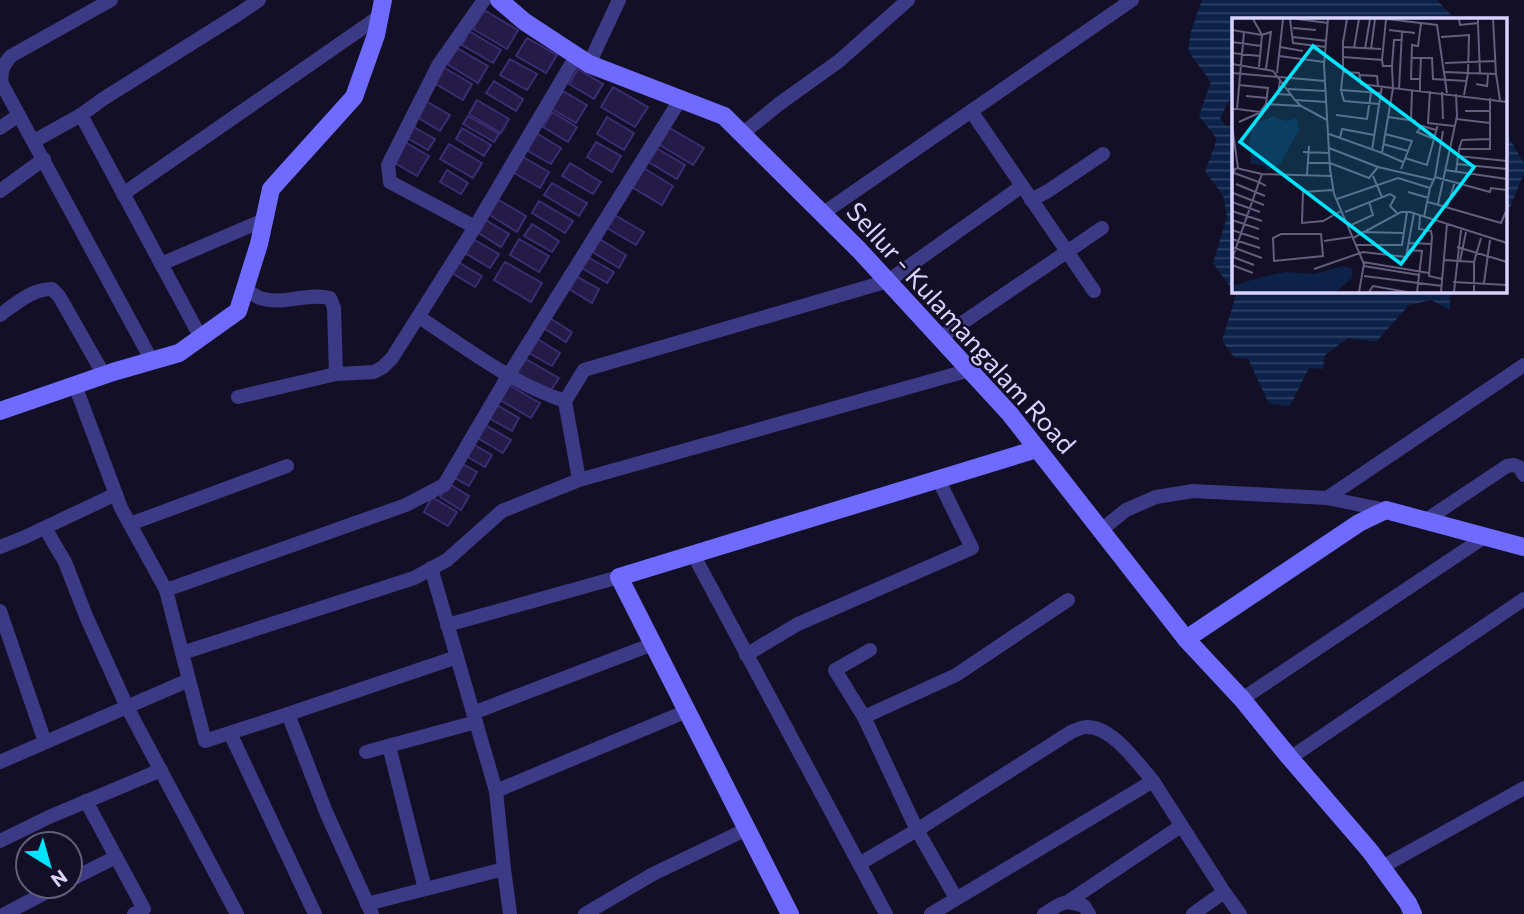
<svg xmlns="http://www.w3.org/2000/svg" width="1524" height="914" viewBox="0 0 1524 914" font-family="Commissioner,sans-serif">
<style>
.water{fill:url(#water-rules)}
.building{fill:#241b47;stroke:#3b2d73;stroke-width:2}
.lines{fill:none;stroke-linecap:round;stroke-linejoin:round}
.street{stroke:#3d3a85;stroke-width:14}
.secondary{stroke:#6f6bff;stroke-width:18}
.labels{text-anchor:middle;stroke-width:5;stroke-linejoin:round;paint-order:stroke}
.street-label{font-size:26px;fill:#d9d4ff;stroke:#130f26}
.inset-road{fill:none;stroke:#625e7d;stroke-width:2}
.view{fill:#00e5ff;fill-opacity:0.15;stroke:#00e5ff;stroke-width:3.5}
.inset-edge{fill:none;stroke:#d9d4ff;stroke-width:3.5}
</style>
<defs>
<pattern id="water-rules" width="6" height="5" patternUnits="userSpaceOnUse" patternTransform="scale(1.75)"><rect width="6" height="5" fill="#0c2248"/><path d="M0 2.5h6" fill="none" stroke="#2f4163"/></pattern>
</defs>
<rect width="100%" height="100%" fill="#130f26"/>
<g class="water">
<path d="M1202,0H1437L1455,19H1234L1233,99H1230L1220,118L1226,126L1233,125L1234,290L1450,291V310L1431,300L1409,305L1376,342L1348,338L1325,355L1323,369L1309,368L1290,406L1269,404L1248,359L1234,357L1222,341L1236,295L1213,263L1227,217L1223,195L1205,172L1217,139L1199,116L1211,82L1188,51L1191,31Z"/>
<path d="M1505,131L1524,163V173L1505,220Z"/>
</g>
<g class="building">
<path d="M484,10L518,30L507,49L473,29Z"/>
<path d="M469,31L501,50L493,63L462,45Z"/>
<path d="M527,38L557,55L546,73L516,56Z"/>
<path d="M457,48L488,66L478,83L447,64Z"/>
<path d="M510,59L537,74L527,90L500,75Z"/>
<path d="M443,67L472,84L463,100L434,83Z"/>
<path d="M578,69L603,84L594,99L569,84Z"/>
<path d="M494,81L523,99L516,111L486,93Z"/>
<path d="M613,87L648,107L635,127L601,107Z"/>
<path d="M563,91L587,105L576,123L552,109Z"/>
<path d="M477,100L509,119L501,133L469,114Z"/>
<path d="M426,101L450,115L440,131L417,117Z"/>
<path d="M552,112L577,127L568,142L543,127Z"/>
<path d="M468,116L499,134L494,142L463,124Z"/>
<path d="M607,117L634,133L624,150L597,134Z"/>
<path d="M414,127L435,139L428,150L407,138Z"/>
<path d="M668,127L704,148L693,165L658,144Z"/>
<path d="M462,128L491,145L484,156L456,139Z"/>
<path d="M536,133L561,148L551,164L526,150Z"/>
<path d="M405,142L429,156L417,176L393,162Z"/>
<path d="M596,142L621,156L612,172L587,157Z"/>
<path d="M449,144L482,163L473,178L440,159Z"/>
<path d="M653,146L685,165L677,179L645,160Z"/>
<path d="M523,157L549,172L540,188L514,173Z"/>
<path d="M570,163L601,182L593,194L562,176Z"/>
<path d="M642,167L673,186L662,205L630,186Z"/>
<path d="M447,170L468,183L461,194L440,182Z"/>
<path d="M552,183L587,203L579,216L544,195Z"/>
<path d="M497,199L526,216L517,232L488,214Z"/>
<path d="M539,201L573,221L565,233L532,213Z"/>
<path d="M613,214L644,232L636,245L605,227Z"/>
<path d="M484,219L509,234L501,247L477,232Z"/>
<path d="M532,224L559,241L552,252L524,236Z"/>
<path d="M598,238L626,255L619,268L591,251Z"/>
<path d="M473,239L499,254L490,268L465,253Z"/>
<path d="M519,239L549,256L539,272L510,255Z"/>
<path d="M586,256L614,272L607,283L580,267Z"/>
<path d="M458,262L482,276L475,287L452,273Z"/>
<path d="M505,262L542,283L531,302L494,280Z"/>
<path d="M576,276L599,289L592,303L569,289Z"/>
<path d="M548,317L572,332L566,342L542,327Z"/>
<path d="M536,338L560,353L552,366L527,352Z"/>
<path d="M524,358L559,378L549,393L515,373Z"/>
<path d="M509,385L540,403L531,418L500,400Z"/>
<path d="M495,404L519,418L512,431L487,417Z"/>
<path d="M482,423L511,440L503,453L474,436Z"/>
<path d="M473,444L492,455L485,467L466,456Z"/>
<path d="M461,463L477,472L469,486L453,477Z"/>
<path d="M448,483L469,496L461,510L440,497Z"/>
<path d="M432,497L457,512L448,526L424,512Z"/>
</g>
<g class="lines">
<g class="street">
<path d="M111,0L11,56C3,65 0,72 2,84L152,361"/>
<path d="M589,64L619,0"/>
<path d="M971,111L1094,291"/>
<path d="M0,128L19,115"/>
<path d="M742,134L779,104L839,61L908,0"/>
<path d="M34,141L81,115"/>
<path d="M0,191L44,159"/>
<path d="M123,194L380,16"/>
<path d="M1031,200L1048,191L1103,154"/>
<path d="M822,214L1132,0"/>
<path d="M475,227L390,182L388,165L439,64L484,0"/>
<path d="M161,264L264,220"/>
<path d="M245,289C250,292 255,296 260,298C283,306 307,292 330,298L334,308L336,374L374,372L383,367L392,358L475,227L576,56"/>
<path d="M0,315C16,304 31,289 52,289L59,296L104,375"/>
<path d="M419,317C466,348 511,383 565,401"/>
<path d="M201,338L81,115L103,99L240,13L259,0"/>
<path d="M940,338L1102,228"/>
<path d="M75,385L121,508L166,590L406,505L444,485L508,376L680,100"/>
<path d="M238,397L336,374"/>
<path d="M579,480L565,401L584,370L888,281L1022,186"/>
<path d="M1386,510L1327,498L1524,365"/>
<path d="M1426,520L1507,466L1514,465L1519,467L1524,475"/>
<path d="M130,524L287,466"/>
<path d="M45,528L65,562L86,616L127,707L237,914"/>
<path d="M1101,530L1126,510L1156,497L1193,491L1327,498"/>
<path d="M0,547L25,537L116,494"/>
<path d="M693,554L886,914"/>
<path d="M431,568L496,791L687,711"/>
<path d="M0,611L45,742"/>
<path d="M447,625L619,577"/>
<path d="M182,653L414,578L447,560L502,511L579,480L970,370"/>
<path d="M746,655L798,624L972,548L938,479"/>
<path d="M189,680L205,741L288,714"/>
<path d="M1242,699L1486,536"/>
<path d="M473,713L653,644"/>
<path d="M864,717L835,670L870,650"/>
<path d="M230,733L315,914"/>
<path d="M389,746L425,889"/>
<path d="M366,752L476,722"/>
<path d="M1290,758L1524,599"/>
<path d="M0,762L189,680L166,590"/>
<path d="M496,791L504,869"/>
<path d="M86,801L144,909L134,914"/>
<path d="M0,841L49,817L161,770"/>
<path d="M859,864L917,830L1071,732C1076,730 1082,727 1087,727C1113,727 1137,763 1153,781"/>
<path d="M1382,867L1524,788"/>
<path d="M70,880L116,857"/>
<path d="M956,898L917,830L864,717L956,675L1068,600"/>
<path d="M1069,901L1181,826"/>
<path d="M367,904L504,869L510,914"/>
<path d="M5,914L58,886"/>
<path d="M372,914L326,812L288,714L457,657"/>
<path d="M585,914L653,874L747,829"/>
<path d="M931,914L1153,781L1224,892"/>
<path d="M1044,914C1063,903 1061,899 1084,906L1089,914"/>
<path d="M1193,914L1224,892L1240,914"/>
</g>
<g class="secondary">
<path d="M499,0L525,22L589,64L724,116L859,250L1010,414L1186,639L1242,699L1290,758L1370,851L1408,903L1413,914"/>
<path d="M0,411L113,372L179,353L238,311L259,244L271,189L354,97L376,35L383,0"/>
<path d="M1186,639L1359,523L1386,510L1524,547"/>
<path d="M790,914L619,577L1037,449"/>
</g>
</g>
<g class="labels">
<g class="street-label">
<text transform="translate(961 328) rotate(48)" y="9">Sellur - Kulamangalam Road</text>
</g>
</g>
<g transform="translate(1232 18)">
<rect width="275" height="275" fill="#130f26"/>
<path d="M41,98L54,103L65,100L67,112L48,146L35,153L33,148L19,145L17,125L21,107ZM110,248L120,250V260L104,274H0V268L29,259L54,254L83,256Z" fill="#0c2248"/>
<path class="inset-road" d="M21,1L30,17L27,49M58,1L61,25L94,29M65,1L96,5M96,1L92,47L98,151L102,176L132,246L127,274M155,1L205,7L215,75M227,1L228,7L246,5V1M261,1L264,56M246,5L248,56M61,10L84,12M0,12L30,17L39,14L34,51M157,12L183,15M61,19L95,23M209,19L237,17L236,55L264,56L268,82M0,24L29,28M48,29L71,33M111,29L149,31M122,30L127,1M133,31L138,1M139,31L143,1M0,35L28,38M47,38L92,44M111,39L150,42L151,48H160L161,70L129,66L127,55L111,54V24L115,1M179,40H200L201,61L235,63M150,42L154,1M213,45L263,43M0,46L41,53L63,82L95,84M160,48L162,22H170M111,54L109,72L149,75M213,54L236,55L232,77M0,55L93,63M45,55L51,1M127,57L145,58L146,68M188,61L189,40M48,63L46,76L59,77M244,66L255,68L256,57M7,67L36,70L34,86M56,71L94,73M167,71L170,14M109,72L112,83L147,86M188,73V61H179L180,27L186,28L189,6M198,73L196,105L222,108M210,74L211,101M14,78L35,80M69,88L95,102M1,91H5L12,14M5,91L28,94L34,86L69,88L63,82M233,93H258M104,97L135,101L139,75M156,99L184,103M224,101L258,105M179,102L180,72M7,104L27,95M0,107L6,150M97,116L150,135L161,70L275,84M153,116L180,123L169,151M108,120L110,111L142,117M202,121L185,114L190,108L204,112M151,126L176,133M97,130L146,149L202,162M227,131L230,122L258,121M140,132L150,68M71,134L97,135M150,135L171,144M226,138L227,131H258V80M173,140L195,147L206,106M76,145H98L137,160L146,149M225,146L275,151M4,150L30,156M213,152L275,161M224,154L226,138L275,143M75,157L77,128M141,158L150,179M203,159L211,113M4,166L33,178M34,168L27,164L30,156L99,158M198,170L203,159L258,174L259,170L275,172M101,172L71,174L70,205L91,203L109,193M176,174L197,180M1,175L32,187M105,181L166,160L198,170L192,199M0,184L28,194M196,184L269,205L275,191M206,186L225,98L224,76M215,189L223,164M0,193L30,203M113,194L158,176L163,179L158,188L166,196M188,198L187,211L199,213L200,219L197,258L210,261M0,202L27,211M117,208L141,197L137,184M0,212L27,221M130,214L171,215M49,216H89L91,238L42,243L41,220ZM121,220L169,194H178L275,225M0,221L28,230M92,223L119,219M177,225L200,226M124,227H170L175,194M0,229L30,240M225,229L275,244M176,232L190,233L185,274M1,239L22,247M0,241L27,164L2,155L3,150M212,242L242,244M228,243L234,214M131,244L197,255M0,247L21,255M132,248L187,257M82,251L131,234L174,239L182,195M132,258L210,268M221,264L275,267M252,265L258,222M137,274L141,268L175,274M209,274L215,206M222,274L229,212M242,274V244L249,220"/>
<path class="view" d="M81,28L242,149L169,246L8,124Z"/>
<rect width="275" height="275" class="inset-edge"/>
</g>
<g transform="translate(49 865) rotate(143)"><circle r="33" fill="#130f26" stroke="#625e7d" stroke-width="2"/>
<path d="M0-5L12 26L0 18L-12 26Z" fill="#00e5ff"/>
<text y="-10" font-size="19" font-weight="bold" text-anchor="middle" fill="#d9d4ff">N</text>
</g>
</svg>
